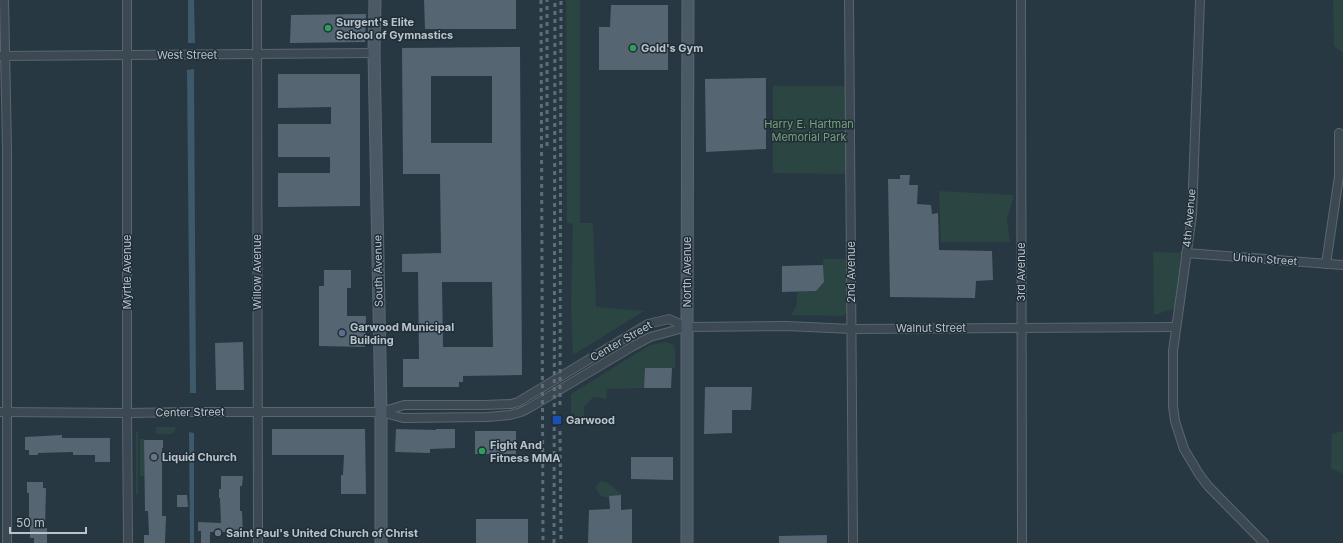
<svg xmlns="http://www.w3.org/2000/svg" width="1343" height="543" viewBox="0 0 1343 543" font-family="Inter,sans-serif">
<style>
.green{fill:#2a4542}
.water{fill:#3e596a}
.building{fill:#566572;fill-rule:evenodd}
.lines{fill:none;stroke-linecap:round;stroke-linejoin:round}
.street-casing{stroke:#5a666f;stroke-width:10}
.secondary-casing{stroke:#5a666f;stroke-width:13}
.street{stroke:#3c4952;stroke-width:8}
.secondary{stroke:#4a5965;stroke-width:11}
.rail{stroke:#5e6e78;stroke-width:3;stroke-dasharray:4 4;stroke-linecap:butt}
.leisure-dot{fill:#2e9e5b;stroke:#202e37;stroke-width:1.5}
.service-dot{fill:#5c6f8a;stroke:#202e37;stroke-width:1.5}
.transit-dot{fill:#1a4fb4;stroke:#202e37;stroke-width:1.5}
.worship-dot{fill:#6b7280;stroke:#202e37;stroke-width:1.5}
.labels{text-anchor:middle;stroke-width:3;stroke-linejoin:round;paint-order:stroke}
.poi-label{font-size:11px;font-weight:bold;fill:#b9c3cc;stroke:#202e37;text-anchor:start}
.street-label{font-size:11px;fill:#b9c3cc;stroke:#202e37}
.park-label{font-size:11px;fill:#78a17a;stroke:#202e37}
</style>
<rect width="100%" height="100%" fill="#273842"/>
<g class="green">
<path d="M566,0H580V223H593L596,307L644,311L573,355L571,305L573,224L567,223Z"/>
<path d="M1333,0H1343V53L1334,46Z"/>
<path d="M773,86H846V174L773,173Z"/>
<path d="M939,191L1014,195L1007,218L1010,242H941Z"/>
<path d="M1153,252L1186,253L1176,308L1154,315Z"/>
<path d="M823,259H848L847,312L843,316L791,315L797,305V292L816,291L824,282Z"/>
<path d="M667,342L673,345L675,350V368H645L644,388L607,389L606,399L593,397L584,407V422H575V413H571V394L650,345Z"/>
<path d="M156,427H176L175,431L172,434H156Z"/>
<path d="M1343,431V474L1331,468L1332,434Z"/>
<rect x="136" y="432" width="2" height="62"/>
<path d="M140,439H144V474L146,476H140Z"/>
<path d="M601,481L606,482L623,495L610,496L609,497C601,498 597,494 596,486Z"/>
</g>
<g class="water">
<path d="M188,0H194L195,43H188Z"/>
<path d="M194,69L196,393H190L187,70Z"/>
<path d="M189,432L194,433V543H190Z"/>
</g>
<g class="building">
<path d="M424,0H516V29H425Z"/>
<path d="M611,5H668V70H599V27H610Z"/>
<path d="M366,14L365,42L290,43L291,15Z"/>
<path d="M520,47L522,375L463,376V382H459V387H403V359H419L418,272H402V254L441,253L440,174H403L402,48ZM431,76H492V143H431ZM442,282H492L493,347H443Z"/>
<path d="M278,74H360V206L278,207V173H330V157H278V124H331V107L278,108Z"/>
<path d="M766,78V149L706,152L705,79Z"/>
<path d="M900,175H910L909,185H918L917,204L931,205L932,214L938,213L939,250L992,251L993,280L976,281L975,298L890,297L888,179H900Z"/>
<path d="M823,265L824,282L816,291L782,292V266Z"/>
<path d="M324,270H351V288H347V316H366L365,347L319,346V286H324Z"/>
<path d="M243,342L244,390H216L215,343Z"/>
<path d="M645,368H672L671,388H644Z"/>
<path d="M705,387H752L751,410H732V433L704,434Z"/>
<path d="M272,429H365L366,494H341V475H343L344,455H272Z"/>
<path d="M396,429L436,430V429H455V448L430,449V453L395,452Z"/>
<rect x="475" y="431" width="41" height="23"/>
<path d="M62,435V438H110V462H95V455H73V452L38,453V455H29V450H25V437Z"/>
<path d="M144,440H163V448H162V516H166L165,543H144V535H149L148,511H145Z"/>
<path d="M631,457H673V480L631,479Z"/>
<path d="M221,476H243L242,486H240V511H242L243,537H227V532H210V543H201V531H198V522L221,523L220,498H219V489H221Z"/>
<path d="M27,482H43V488H46L45,528H47V543H34V538H30V523H29V493H27Z"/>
<path d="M177,495H187L188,507H177Z"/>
<path d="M621,495V510L632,509V543H588L589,510L610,509L609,496Z"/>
<rect x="476" y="519" width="52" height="24"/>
<path d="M827,535V543H779V536Z"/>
</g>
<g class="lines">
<defs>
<g id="street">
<path d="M4,0L7,148V543"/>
<path d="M127,0V413L128,543"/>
<path d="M257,0L258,543"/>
<path d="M849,0L853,543"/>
<path d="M1021,0L1022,543"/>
<path d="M1200,0L1192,215L1173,351V406L1175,421L1184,449L1199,474L1208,486L1264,543"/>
<path d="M1,56L374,53"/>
<path d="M1186,253L1343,265"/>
<path d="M1326,264L1339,176V133"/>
<path d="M0,412L127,413L191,412H381L403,418L487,417L510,415L521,412L529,408L633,346L650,337L687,327L786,326L852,329L1176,327"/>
<path d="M381,412L404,405H484L511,404L518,402L648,324L669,319L687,327"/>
</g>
<g id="secondary">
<path d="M375,0L374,53L381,412V543"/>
<path d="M687,543V327L688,0"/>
</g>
</defs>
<use href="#street" class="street-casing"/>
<use href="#secondary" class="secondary-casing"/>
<use href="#street" class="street"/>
<use href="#secondary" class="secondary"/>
<g class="rail">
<path d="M541,0L543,543"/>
<path d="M547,146V0"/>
<path d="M560,405L561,0"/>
<path d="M560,431L561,543"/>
<path d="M554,543L555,0"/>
</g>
</g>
<g class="leisure-dot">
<circle cx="328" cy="28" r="4"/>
<circle cx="633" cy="48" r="4"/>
<circle cx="482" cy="451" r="4"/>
</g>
<circle class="service-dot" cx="342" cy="333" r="4"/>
<rect class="transit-dot" x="552" y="415" width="10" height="10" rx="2"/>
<g class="worship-dot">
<circle cx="154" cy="457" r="4"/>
<circle cx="218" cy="533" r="4"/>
</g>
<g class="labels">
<g class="poi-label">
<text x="336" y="26">Surgent's Elite<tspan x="336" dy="13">School of Gymnastics</tspan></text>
<text x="641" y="52">Gold's Gym</text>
<text x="350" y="331">Garwood Municipal<tspan x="350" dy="13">Building</tspan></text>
<text x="566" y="424">Garwood</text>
<text x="490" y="449">Fight And<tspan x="490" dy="13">Fitness MMA</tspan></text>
<text x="162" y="461">Liquid Church</text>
<text x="226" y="537">Saint Paul's United Church of Christ</text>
</g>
<g class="street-label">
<text x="187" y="59">West Street</text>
<text transform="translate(1189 218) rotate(-85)" y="4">4th Avenue</text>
<text transform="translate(1265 259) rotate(4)" y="4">Union Street</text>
<text transform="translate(378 271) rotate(-91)" y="4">South Avenue</text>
<text transform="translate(127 272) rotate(-90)" y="4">Myrtle Avenue</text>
<text transform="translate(257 272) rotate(-90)" y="4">Willow Avenue</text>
<text transform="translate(687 272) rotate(-90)" y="4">North Avenue</text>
<text transform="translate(851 272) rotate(-90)" y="4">2nd Avenue</text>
<text transform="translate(1021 272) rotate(-90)" y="4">3rd Avenue</text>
<text x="931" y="332">Walnut Street</text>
<text transform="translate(621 341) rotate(-30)" y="4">Center Street</text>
<text transform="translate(190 412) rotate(-1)" y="4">Center Street</text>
</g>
<g class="park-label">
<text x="809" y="128">Harry E. Hartman<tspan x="809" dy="13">Memorial Park</tspan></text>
</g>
</g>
<path d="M10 527v6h76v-6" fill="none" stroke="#b9c3cc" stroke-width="2"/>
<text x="16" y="527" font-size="12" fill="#b9c3cc" stroke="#202e37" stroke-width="3" paint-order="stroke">50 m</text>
</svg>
